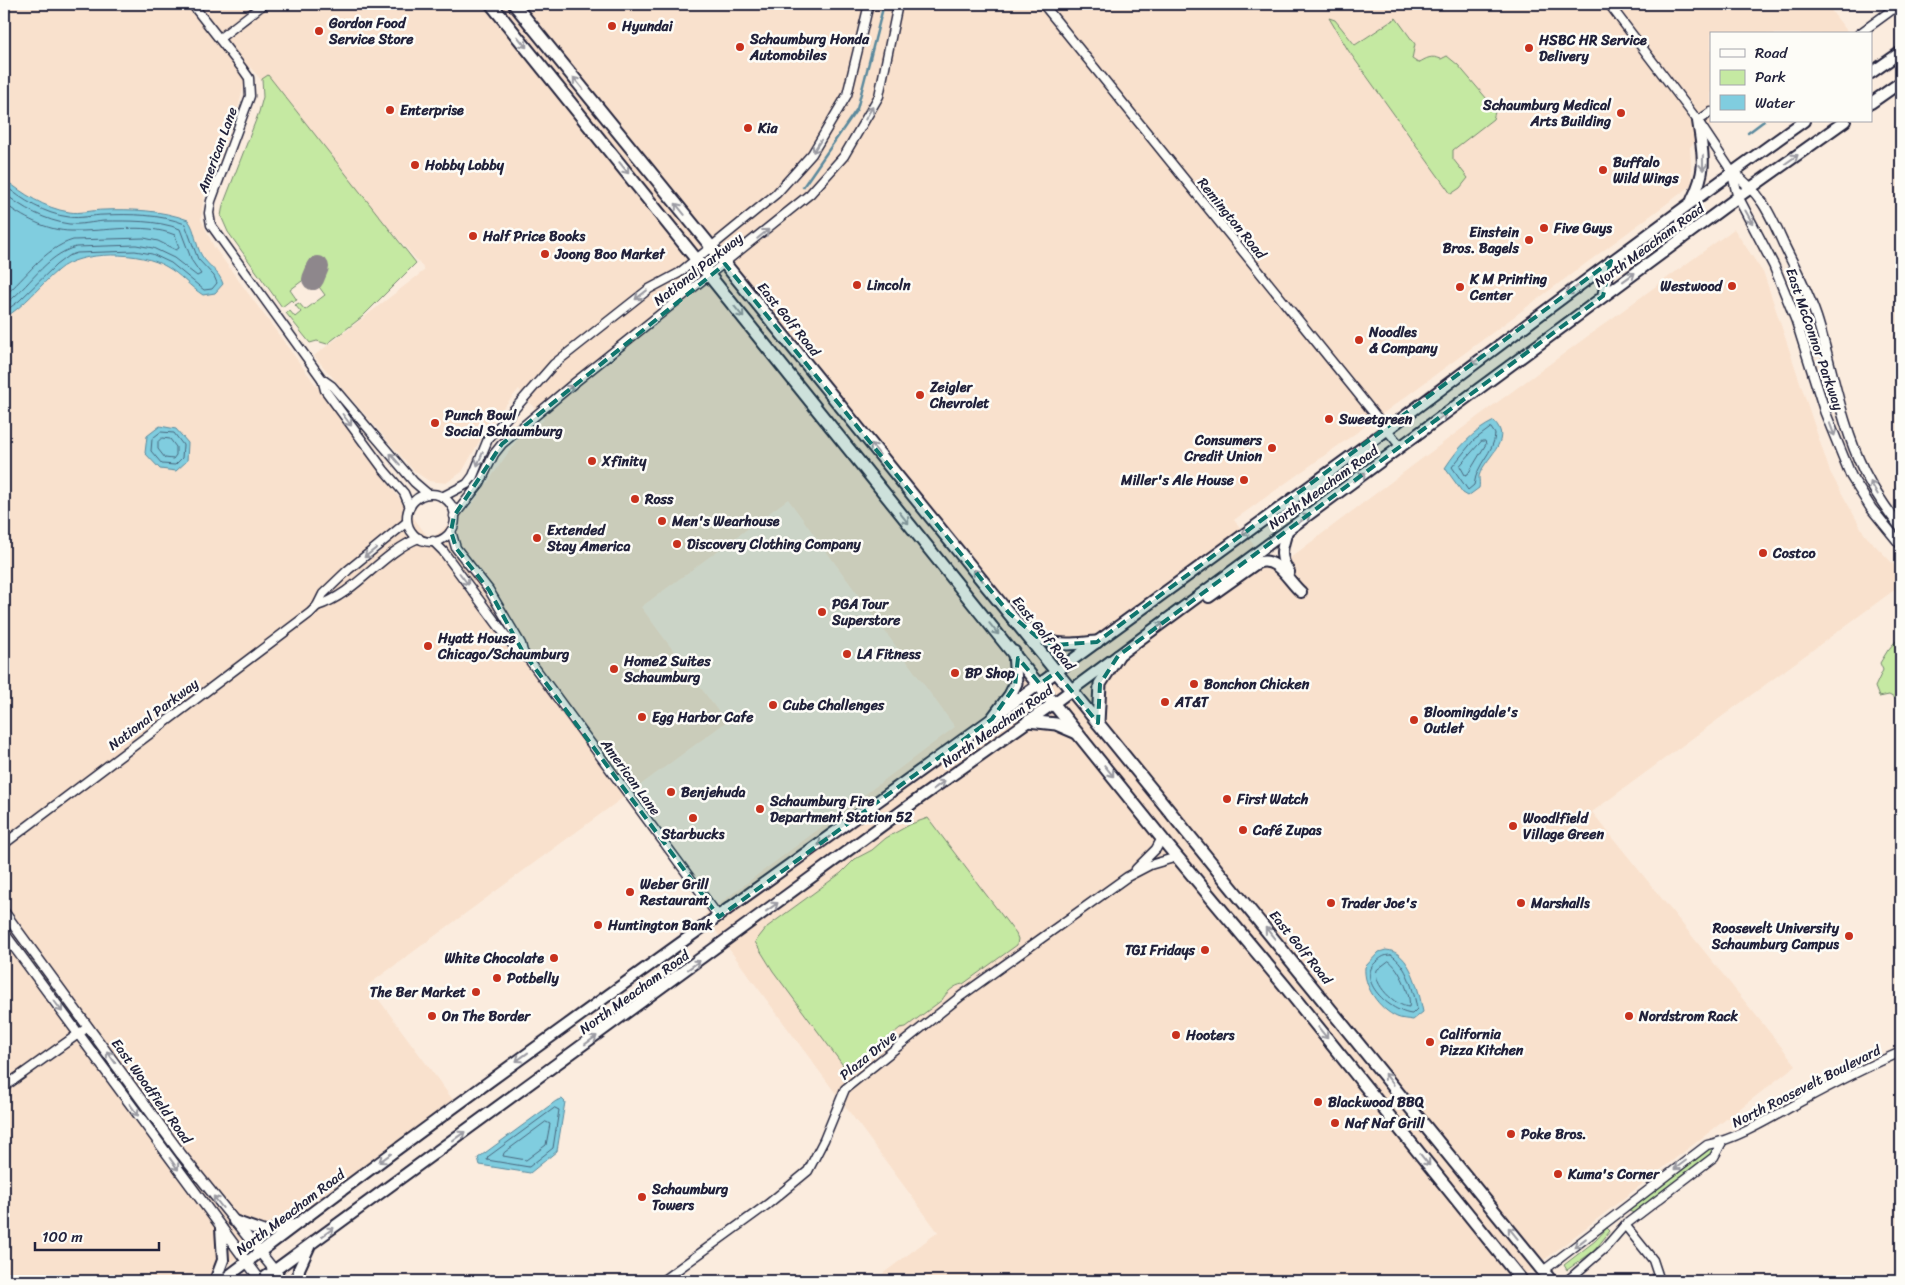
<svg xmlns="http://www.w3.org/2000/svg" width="1905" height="1285" viewBox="0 0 1905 1285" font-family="Sriracha,sans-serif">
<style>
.built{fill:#f9e1cd;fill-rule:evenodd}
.green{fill:#c5e9a2;stroke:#74866e}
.water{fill:#80cddf;stroke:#5a899d}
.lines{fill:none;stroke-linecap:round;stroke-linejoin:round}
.shore{stroke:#48667d;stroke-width:1}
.stream{stroke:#5a899d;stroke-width:2.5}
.taxiway{stroke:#8e878c;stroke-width:22}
.minor-casing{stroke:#22223b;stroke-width:11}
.tertiary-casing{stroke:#22223b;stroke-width:12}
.secondary-casing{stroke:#22223b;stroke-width:14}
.primary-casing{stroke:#22223b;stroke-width:15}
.minor{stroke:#fdfcf7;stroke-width:8}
.tertiary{stroke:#fdfcf7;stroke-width:9}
.secondary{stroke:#fdfcf7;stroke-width:10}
.primary{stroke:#fdfcf7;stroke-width:11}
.oneway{stroke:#9a9aa2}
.marked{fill:#0f766e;fill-opacity:0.2;stroke:#0f766e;stroke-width:4;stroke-dasharray:10 6;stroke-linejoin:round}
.poi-dot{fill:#c8321e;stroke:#fdfcf7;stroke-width:2}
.labels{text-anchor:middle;stroke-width:5;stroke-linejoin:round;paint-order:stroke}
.poi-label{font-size:14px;font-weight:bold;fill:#22223b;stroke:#fdfcf7;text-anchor:start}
.street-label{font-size:14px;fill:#22223b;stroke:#fdfcf7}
</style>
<rect width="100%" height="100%" fill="#fbecde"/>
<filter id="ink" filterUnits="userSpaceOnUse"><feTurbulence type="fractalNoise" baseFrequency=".02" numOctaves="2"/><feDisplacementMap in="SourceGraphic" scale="10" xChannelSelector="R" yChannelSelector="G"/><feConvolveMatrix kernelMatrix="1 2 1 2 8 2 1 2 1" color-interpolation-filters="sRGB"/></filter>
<g filter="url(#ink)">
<path class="built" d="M4,4H1826L1847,31L1845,34H1711V121H1716L1690,147L1692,185L1370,423L1234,520L1273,569L1278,567L1480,415L1734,229L1764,274L1830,472L1865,535L1901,572V585L1592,812L1796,1065L1517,1281H873L938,1232L704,915L955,727L788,499L641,607L726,722L368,985L453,1100L206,1281H4V318L22,305L59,269L78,258L135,256L151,259L168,267L199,293L209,265L199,249L170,214L116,210L71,213L55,209L26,196L4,179ZM249,66L425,270L314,356L414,471L429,481L446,483L462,472L488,426L519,389L544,420L517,440L472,505L430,540L214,247L201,219L204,195L238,108Z"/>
<g class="green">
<path d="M1329,18L1335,20L1355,45L1396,18L1415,44L1412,59L1418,63C1427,58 1431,55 1441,59L1447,56L1458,65L1493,106L1495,112L1493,119L1453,150V159L1468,178L1460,188L1451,194L1348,50Z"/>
<path d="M268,75L416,263L362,317L327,344L317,341L310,343L286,313L290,311L295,317L301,312L295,305L299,303L305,310L325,295L314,280L319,268L321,271L325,268L319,261L316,264L318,266L312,278L310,275L290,290L297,300L293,302L291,300L282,307L228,232L221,216L223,205L259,112L263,97L262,79Z"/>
<path d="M1901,635V707L1898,700L1889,695L1879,697L1875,687L1883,670L1880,663L1888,650Z"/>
<path d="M928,818L1016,934L1018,939L1017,945L963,984C954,985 946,993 942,1000L906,1027L900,1028L851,1069L845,1068L773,971L755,942L767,927L841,873L855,859L872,850L886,838L911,824Z"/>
<path d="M1711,1147H1713L1714,1150L1709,1156L1634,1213L1629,1211Z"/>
<path d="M1607,1228L1610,1231L1594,1251L1567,1270L1564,1265L1595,1241Z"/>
</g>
<g class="water">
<path d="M4,179C24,194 44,208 69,212C80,214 92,210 104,210C131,209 162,210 188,220C196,230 195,245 202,256C209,267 219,271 223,284L215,293L203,295C190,287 180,274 167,267C142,251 80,250 58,270C39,286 25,306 4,318Z"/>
<path d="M1494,421C1514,441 1484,458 1479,476C1479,480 1480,485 1479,488L1468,496L1463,493L1445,468C1458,448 1473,431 1494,421Z"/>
<path d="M160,426L176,429L188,443L187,461L176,471L160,469L145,453L147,436Z"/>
<path d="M1386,950C1411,951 1419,992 1423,1012L1413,1020C1408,1019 1401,1019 1397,1017C1379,1009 1363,986 1365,967L1379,952Z"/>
<path d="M562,1099L565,1102L557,1151L530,1173L480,1165L478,1158L556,1101Z"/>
</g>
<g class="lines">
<g class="shore">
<path d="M4,185C23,200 44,214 69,217C80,219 93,215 104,215C130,214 160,214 185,224L198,259L214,276L217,283L212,289L204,290L171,263L152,254L135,251L77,253L68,256L56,265L19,301L4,312"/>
<path d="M4,193C22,208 46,221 69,224C81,225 93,222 104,221C129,221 157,220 180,229L192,261L201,274L197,276L174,258L153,248L136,245L76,247C45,255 29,288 4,305"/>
<path d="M4,203C21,217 48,231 71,231C105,232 143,222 175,235L179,248L176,250L158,241L144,238L73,240C43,249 27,277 4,296"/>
<path d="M1491,428L1495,434C1494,453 1477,462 1474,485L1468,490L1452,467L1473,441Z"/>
<path d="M161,432L174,433L183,445L182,458L175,465L162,464L151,451L152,439Z"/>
<path d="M162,438L170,439L176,447V455L173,459L165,458L158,449V442Z"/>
<path d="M1482,441H1485L1486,444L1468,474L1465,475L1460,466Z"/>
<path d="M1391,955C1407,964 1414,992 1417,1009L1412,1014C1391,1012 1354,980 1377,961C1382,957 1384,955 1391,955Z"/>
<path d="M1389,961C1399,967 1412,996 1409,1007C1395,1006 1372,984 1377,970Z"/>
<path d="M555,1108L559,1110L553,1148L529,1167L487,1160L488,1157Z"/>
<path d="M546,1122L550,1124L546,1145L526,1160L503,1156L504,1153Z"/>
</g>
<g class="stream">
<path d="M1748,133L1764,121"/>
<path d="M803,187L857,109L884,4"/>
</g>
<path class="taxiway" d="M313,279L318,267"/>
<defs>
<g id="minor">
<path d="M192,4L242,68L249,78L250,96L211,201L209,213L211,225L322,379L332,386L414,482L428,494"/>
<path d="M1043,4L1401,447"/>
<path d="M1609,4L1698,121L1732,172"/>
<path d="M1859,34L1900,4"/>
<path d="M220,38L264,4"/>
<path d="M1698,121L1711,112"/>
<path d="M322,379L325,390L384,470L404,493L410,507"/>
<circle cx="431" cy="518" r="24"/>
<path d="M442,497L467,484L473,476L488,439L554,364L649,289L679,273L711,247L776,194L812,154L847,95L869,4"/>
<path d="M454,516L480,483L494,454L502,444L573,384L810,194L844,156L879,96L898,4"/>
<path d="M451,531L456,548L489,590L521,644L523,652"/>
<path d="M433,541L443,551L511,643L523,652L533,665L719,917"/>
<path d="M317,606C357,593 381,553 419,538"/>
<path d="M4,844L310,613L317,606L323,594L348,570L407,522"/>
<path d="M1136,869L1156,849L1162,838"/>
<path d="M4,1087L88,1027"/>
<path d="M1625,1225L1653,1260L1660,1281"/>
<path d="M1543,1271L1707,1145C1739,1138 1769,1119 1798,1103C1831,1085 1866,1067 1901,1052"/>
<path d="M662,1281L768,1204L808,1171L824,1140L845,1089L961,996L1127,877L1150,865L1177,857"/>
<path d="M1567,1281L1605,1248L1625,1225L1714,1157L1722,1142"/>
</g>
<g id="tertiary">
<path d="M1732,172L1738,197L1774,266L1796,320L1825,412L1851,476L1871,508L1901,545"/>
<path d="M1732,172C1762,194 1769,212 1784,245C1796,270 1810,295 1818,322C1833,371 1841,424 1864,471C1874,491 1887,510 1901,528"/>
<path d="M4,912L181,1154L283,1281"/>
<path d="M4,933L261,1281"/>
</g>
<g id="secondary">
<path d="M1871,73L1901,52"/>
<path d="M1871,103L1901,82"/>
<path d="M1692,200C1708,167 1703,156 1698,121"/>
<path d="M1603,296L1611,261"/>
<path d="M1287,531C1282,549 1278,555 1289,572"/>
<path d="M1209,597L1257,563C1277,555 1288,581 1301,592"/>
<path d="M234,1221L265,1232L292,1225"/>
<path d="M215,1281L223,1260L221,1228"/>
<path d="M222,1281C488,1077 763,886 1034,688C1151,603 1268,518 1384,432C1523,328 1661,222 1804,121"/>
<path d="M260,1281L921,797L1054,703L1738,197L1845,121"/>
<path d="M298,1281L299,1269L309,1247"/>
</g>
<g id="primary">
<path d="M491,4L1168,846L1284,985L1522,1281"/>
<path d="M514,4L1551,1281"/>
<path d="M1028,629C1051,649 1069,644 1097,642"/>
<path d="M992,719L1010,695L1016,683L1014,652"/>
<path d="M1028,721L1056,724L1077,733"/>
<path d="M1098,723L1100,684L1118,656"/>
</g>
</defs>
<use href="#minor" class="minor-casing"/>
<use href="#tertiary" class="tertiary-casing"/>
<use href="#secondary" class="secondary-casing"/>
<use href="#primary" class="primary-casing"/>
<use href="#minor" class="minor"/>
<use href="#tertiary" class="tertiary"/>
<use href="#secondary" class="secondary"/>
<use href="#primary" class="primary"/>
</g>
<defs><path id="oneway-shaft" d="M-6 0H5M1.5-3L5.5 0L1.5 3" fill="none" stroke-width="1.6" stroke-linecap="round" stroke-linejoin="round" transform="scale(1.25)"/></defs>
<g class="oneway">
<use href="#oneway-shaft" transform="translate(522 42) rotate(51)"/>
<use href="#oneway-shaft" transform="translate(578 83) rotate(-129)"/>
<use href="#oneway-shaft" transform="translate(869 113) rotate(-60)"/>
<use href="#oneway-shaft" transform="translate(817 146) rotate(123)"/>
<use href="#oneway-shaft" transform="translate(1792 159) rotate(-35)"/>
<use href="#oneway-shaft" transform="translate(1703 163) rotate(89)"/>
<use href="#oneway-shaft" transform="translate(624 168) rotate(51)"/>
<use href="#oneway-shaft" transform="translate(680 209) rotate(-129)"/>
<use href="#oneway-shaft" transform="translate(1749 217) rotate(61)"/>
<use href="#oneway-shaft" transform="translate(763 234) rotate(-39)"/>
<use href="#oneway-shaft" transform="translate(1629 277) rotate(-36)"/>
<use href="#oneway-shaft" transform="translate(1572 290) rotate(144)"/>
<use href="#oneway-shaft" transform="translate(641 295) rotate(142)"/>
<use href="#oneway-shaft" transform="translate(739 312) rotate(51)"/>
<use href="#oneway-shaft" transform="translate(1477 360) rotate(144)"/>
<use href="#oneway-shaft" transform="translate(567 390) rotate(-40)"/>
<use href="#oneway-shaft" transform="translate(1440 418) rotate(-37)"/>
<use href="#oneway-shaft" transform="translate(347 420) rotate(53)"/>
<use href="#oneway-shaft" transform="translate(1832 429) rotate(69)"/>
<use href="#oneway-shaft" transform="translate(875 449) rotate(-129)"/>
<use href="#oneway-shaft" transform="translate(395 459) rotate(-131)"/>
<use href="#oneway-shaft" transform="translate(480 459) rotate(113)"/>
<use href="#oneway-shaft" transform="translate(1360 477) rotate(-37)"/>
<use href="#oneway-shaft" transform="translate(1874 488) rotate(-120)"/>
<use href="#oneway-shaft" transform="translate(904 518) rotate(51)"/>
<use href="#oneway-shaft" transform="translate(1304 519) rotate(-36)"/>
<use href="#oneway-shaft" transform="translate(1248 531) rotate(144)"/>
<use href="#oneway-shaft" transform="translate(370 553) rotate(142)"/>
<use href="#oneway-shaft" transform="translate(978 575) rotate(-129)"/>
<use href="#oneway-shaft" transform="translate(464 579) rotate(53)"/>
<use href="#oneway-shaft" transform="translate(1158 627) rotate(-36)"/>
<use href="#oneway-shaft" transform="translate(994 629) rotate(51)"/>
<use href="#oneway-shaft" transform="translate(1109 771) rotate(51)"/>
<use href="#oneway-shaft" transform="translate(939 785) rotate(-36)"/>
<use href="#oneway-shaft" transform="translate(824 841) rotate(144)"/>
<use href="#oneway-shaft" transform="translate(772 907) rotate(-36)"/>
<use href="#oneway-shaft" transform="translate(1270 933) rotate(-129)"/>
<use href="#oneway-shaft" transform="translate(694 965) rotate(-36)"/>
<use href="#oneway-shaft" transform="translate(58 1006) rotate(53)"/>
<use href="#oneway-shaft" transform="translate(1323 1033) rotate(51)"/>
<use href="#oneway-shaft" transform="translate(591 1040) rotate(-36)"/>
<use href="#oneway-shaft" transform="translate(111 1057) rotate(-126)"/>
<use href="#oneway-shaft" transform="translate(522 1057) rotate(144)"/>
<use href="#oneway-shaft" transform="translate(1389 1079) rotate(-129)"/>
<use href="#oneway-shaft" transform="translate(134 1110) rotate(54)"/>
<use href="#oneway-shaft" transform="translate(459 1136) rotate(-36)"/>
<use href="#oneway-shaft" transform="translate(385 1158) rotate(144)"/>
<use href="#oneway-shaft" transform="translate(1425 1160) rotate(51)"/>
<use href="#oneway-shaft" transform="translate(174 1164) rotate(54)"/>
<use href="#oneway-shaft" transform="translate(1680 1165) rotate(143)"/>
<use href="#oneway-shaft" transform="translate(218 1202) rotate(-128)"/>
<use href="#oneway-shaft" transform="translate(328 1232) rotate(-36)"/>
<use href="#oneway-shaft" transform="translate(1513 1233) rotate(-129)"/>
<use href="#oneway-shaft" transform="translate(1580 1243) rotate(142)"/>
</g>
</g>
<path class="marked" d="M1611,261L1603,296L1118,656L1100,684L1098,723L1056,672L1040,684L1018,658L1015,686L992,719L719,917L523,652L489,590L456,548L451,531L454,516L502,444L725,264L1009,613L1037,637L1054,645L1097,642Z"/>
<g class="poi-dot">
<circle cx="612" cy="26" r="5"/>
<circle cx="319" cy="31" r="5"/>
<circle cx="740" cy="47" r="5"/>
<circle cx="1529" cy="48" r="5"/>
<circle cx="390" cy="110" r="5"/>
<circle cx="1621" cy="113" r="5"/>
<circle cx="748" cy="128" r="5"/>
<circle cx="415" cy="165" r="5"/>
<circle cx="1603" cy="170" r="5"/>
<circle cx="1544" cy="228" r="5"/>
<circle cx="473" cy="236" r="5"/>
<circle cx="1529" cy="240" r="5"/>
<circle cx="545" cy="254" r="5"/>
<circle cx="857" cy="285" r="5"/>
<circle cx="1732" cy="286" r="5"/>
<circle cx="1460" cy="287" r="5"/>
<circle cx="1359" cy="340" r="5"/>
<circle cx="920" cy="395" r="5"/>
<circle cx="1329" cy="419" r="5"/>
<circle cx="435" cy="423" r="5"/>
<circle cx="1272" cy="448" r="5"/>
<circle cx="592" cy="461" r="5"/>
<circle cx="1244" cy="480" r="5"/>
<circle cx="635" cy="499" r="5"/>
<circle cx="662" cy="521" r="5"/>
<circle cx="537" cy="538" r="5"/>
<circle cx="677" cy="544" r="5"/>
<circle cx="1763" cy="553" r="5"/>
<circle cx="822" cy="612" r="5"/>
<circle cx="428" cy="646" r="5"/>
<circle cx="847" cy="654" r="5"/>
<circle cx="614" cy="669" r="5"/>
<circle cx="955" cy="673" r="5"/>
<circle cx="1194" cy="684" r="5"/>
<circle cx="1165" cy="702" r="5"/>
<circle cx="773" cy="705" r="5"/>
<circle cx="642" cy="717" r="5"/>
<circle cx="1414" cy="720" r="5"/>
<circle cx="671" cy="792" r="5"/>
<circle cx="1227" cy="799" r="5"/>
<circle cx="760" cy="809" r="5"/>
<circle cx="693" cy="818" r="5"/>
<circle cx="1513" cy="826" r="5"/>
<circle cx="1243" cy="830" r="5"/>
<circle cx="630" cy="892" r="5"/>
<circle cx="1331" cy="903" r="5"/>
<circle cx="1521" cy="903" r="5"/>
<circle cx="598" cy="925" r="5"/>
<circle cx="1849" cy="936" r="5"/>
<circle cx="1205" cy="950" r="5"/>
<circle cx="554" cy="958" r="5"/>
<circle cx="497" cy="978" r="5"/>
<circle cx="476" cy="992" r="5"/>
<circle cx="432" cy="1016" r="5"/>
<circle cx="1629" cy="1016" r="5"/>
<circle cx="1176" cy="1035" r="5"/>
<circle cx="1430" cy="1042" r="5"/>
<circle cx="1318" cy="1102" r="5"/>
<circle cx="1335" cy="1123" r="5"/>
<circle cx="1511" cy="1134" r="5"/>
<circle cx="1558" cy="1174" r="5"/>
<circle cx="642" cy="1197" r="5"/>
</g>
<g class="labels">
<g class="poi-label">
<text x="329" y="28">Gordon Food<tspan x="329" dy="16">Service Store</tspan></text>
<text x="622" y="31">Hyundai</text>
<text x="750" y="44">Schaumburg Honda<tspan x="750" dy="16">Automobiles</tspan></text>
<text x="1539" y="45">HSBC HR Service<tspan x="1539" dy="16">Delivery</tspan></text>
<text x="1611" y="110" text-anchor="end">Schaumburg Medical<tspan x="1611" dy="16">Arts Building</tspan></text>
<text x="400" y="115">Enterprise</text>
<text x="758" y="133">Kia</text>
<text x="1613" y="167">Buffalo<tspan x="1613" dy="16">Wild Wings</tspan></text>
<text x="425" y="170">Hobby Lobby</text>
<text x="1554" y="233">Five Guys</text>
<text x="1519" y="237" text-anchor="end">Einstein<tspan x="1519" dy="16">Bros. Bagels</tspan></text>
<text x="483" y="241">Half Price Books</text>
<text x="555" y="259">Joong Boo Market</text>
<text x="1470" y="284">K M Printing<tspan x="1470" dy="16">Center</tspan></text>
<text x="867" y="290">Lincoln</text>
<text x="1722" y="291" text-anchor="end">Westwood</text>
<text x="1369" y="337">Noodles<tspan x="1369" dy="16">&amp; Company</tspan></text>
<text x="930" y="392">Zeigler<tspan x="930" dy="16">Chevrolet</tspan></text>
<text x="445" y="420">Punch Bowl<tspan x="445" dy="16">Social Schaumburg</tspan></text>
<text x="1339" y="424">Sweetgreen</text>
<text x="1262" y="445" text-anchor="end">Consumers<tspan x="1262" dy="16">Credit Union</tspan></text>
<text x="602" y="466">Xfinity</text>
<text x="1234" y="485" text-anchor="end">Miller's Ale House</text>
<text x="645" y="504">Ross</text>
<text x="672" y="526">Men's Wearhouse</text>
<text x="547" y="535">Extended<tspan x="547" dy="16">Stay America</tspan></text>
<text x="687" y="549">Discovery Clothing Company</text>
<text x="1773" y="558">Costco</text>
<text x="832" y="609">PGA Tour<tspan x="832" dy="16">Superstore</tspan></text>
<text x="438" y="643">Hyatt House<tspan x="438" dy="16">Chicago/Schaumburg</tspan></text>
<text x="857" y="659">LA Fitness</text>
<text x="624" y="666">Home2 Suites<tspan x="624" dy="16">Schaumburg</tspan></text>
<text x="965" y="678">BP Shop</text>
<text x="1204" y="689">Bonchon Chicken</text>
<text x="1175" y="707">AT&amp;T</text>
<text x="783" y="710">Cube Challenges</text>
<text x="1424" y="717">Bloomingdale's<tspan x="1424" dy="16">Outlet</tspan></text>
<text x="652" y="722">Egg Harbor Cafe</text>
<text x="681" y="797">Benjehuda</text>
<text x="1237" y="804">First Watch</text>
<text x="770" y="806">Schaumburg Fire<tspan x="770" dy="16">Department Station 52</tspan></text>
<text x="1523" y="823">Woodlfield<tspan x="1523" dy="16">Village Green</tspan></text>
<text x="1253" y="835">Café Zupas</text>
<text x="693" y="839" text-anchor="middle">Starbucks</text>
<text x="640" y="889">Weber Grill<tspan x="640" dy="16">Restaurant</tspan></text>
<text x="1341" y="908">Trader Joe's</text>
<text x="1531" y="908">Marshalls</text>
<text x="608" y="930">Huntington Bank</text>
<text x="1839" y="933" text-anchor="end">Roosevelt University<tspan x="1839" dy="16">Schaumburg Campus</tspan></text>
<text x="1195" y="955" text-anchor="end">TGI Fridays</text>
<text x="544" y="963" text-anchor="end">White Chocolate</text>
<text x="507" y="983">Potbelly</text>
<text x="466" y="997" text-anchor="end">The Ber Market</text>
<text x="442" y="1021">On The Border</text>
<text x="1639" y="1021">Nordstrom Rack</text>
<text x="1440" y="1039">California<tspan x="1440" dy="16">Pizza Kitchen</tspan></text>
<text x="1186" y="1040">Hooters</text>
<text x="1328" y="1107">Blackwood BBQ</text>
<text x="1345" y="1128">Naf Naf Grill</text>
<text x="1521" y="1139">Poke Bros.</text>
<text x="1568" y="1179">Kuma's Corner</text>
<text x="652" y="1194">Schaumburg<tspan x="652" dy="16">Towers</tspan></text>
</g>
<g class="street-label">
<text transform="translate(217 150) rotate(-70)" y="5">American Lane</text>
<text transform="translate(1232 218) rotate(51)" y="5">Remington Road</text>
<text transform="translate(1649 245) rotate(-36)" y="5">North Meacham Road</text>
<text transform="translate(698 269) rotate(-38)" y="5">National Parkway</text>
<text transform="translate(789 319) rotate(51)" y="5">East Golf Road</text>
<text transform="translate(1815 339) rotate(71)" y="5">East McConnor Parkway</text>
<text transform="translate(1323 487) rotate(-36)" y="5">North Meacham Road</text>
<text transform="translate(1044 633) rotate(51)" y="5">East Golf Road</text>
<text transform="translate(153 714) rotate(-37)" y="5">National Parkway</text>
<text transform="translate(997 726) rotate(-35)" y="5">North Meacham Road</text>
<text transform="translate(631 777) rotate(54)" y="5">American Lane</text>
<text transform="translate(1301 947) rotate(51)" y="5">East Golf Road</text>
<text transform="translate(634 992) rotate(-36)" y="5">North Meacham Road</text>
<text transform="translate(868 1055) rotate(-39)" y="5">Plaza Drive</text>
<text transform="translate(1806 1086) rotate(-27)" y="5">North Roosevelt Boulevard</text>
<text transform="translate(152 1091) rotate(54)" y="5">East Woodfield Road</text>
<text transform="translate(290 1212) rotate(-37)" y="5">North Meacham Road</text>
</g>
</g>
<rect width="1905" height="1285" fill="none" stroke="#fdfcf7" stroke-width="20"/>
<rect x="10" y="10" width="1885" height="1265" fill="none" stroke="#22223b" stroke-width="2" filter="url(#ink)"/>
<rect x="1710" y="32" width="162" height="90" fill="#fdfcf7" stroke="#a5a5ac"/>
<rect x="1720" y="49" width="25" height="8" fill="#fdfcf7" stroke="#a5a5ac"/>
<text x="1755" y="58" font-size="15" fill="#22223b">Road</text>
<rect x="1720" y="70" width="25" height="15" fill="#c5e9a2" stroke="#a5a5ac"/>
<text x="1755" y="82" font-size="15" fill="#22223b">Park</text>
<rect x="1720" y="95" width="25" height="15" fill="#80cddf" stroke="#a5a5ac"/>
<text x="1755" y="108" font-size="15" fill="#22223b">Water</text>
<path d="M35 1242v8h124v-8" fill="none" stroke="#22223b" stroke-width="2.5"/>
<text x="42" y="1242" font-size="15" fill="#22223b" stroke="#fdfcf7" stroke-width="4" paint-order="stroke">100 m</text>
</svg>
